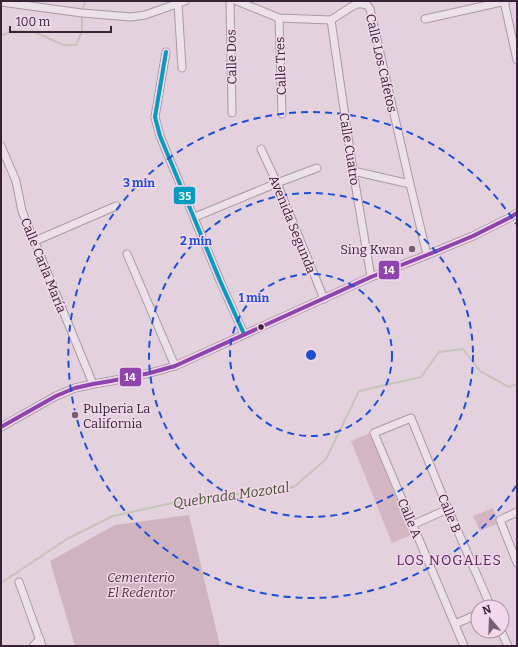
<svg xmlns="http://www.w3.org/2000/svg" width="518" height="647" viewBox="0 0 518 647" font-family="Bitter,serif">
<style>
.green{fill:#d4b5c2}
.cemetery{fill:#cfb4bf}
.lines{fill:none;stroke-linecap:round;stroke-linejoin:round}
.stream{stroke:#c6c4ba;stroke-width:2}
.minor-casing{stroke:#a999a6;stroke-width:9}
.minor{stroke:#ece1e9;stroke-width:7}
.bus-1-casing{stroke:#f3d8eb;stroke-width:7}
.bus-2-casing{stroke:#f3d8eb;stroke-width:7}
.bus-1{stroke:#069cbf;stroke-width:4}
.bus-2{stroke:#8e44ad;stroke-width:4}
.ring{fill:none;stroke:#1d4ed8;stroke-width:2;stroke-dasharray:7 5}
.poi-dot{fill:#735f71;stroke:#f3d8eb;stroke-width:1.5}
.bus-dot{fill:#372236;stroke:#f3d8eb;stroke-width:1.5}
.labels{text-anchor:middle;stroke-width:3;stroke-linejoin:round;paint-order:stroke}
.street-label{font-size:13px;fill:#372236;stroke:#f3d8eb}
.poi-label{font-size:13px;fill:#372236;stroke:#f3d8eb;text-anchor:end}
.park-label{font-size:13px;font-style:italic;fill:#522a31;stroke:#f3d8eb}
.water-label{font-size:14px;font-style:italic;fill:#435632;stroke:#f3d8eb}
.neighbourhood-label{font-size:14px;letter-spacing:1px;fill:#542560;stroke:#f3d8eb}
.centre{fill:#1d4ed8;stroke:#f3d8eb;stroke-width:2}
.ring-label{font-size:12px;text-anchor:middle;font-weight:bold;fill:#1d4ed8;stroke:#f3d8eb;stroke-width:3;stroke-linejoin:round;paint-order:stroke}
.line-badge{stroke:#f3d8eb;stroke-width:1.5}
.badge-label{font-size:11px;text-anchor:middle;font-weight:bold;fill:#fff}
</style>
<rect width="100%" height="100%" fill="#e3d1de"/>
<g class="green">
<path d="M370,433L411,535L392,543L351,441Z"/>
<path d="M493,508L499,523L480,531L473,516Z"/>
</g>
<path class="cemetery" d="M189,515L220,646H75L50,561L115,525Z"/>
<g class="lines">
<g class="stream">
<path d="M1,36L12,31L35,32L63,45H76L82,31V13L85,1"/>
<path d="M1,583L67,539L113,516L168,504L236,494L294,487L326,459L359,391L421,377L439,352L463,349L480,371L509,387L517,384"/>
</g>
<defs>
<g id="minor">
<path d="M230,1L232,113"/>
<path d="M237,1L279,18L331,20L351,7L357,4H362L367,5L370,9L410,184L427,255"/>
<path d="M504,1L517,60"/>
<path d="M1,2L82,13L131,17L145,15L185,1"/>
<path d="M178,4L182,68"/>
<path d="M279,18L282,114"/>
<path d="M425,19L506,1"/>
<path d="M331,20L353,171L371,277"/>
<path d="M166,52L155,117L160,136L221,283L244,334"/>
<path d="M1,146L16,181L22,211L93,384"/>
<path d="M261,149L277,183L324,299"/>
<path d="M353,171L410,184"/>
<path d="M195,217L277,183L317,168"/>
<path d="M35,241L116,206"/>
<path d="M127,254L175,366"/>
<path d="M1,427L56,396L75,388L93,384L111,381L150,373L175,366L371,277L427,255L473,236L509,218L517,213"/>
<path d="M517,512L500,520L517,563"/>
<path d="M412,525L448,509"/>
<path d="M19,582L42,646"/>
<path d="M455,624L478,614"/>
<path d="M501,631L508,646"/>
<path d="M33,646L40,639"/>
<path d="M464,646L374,433L411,418L448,509L491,607"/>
</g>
</defs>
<use href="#minor" class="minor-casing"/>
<use href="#minor" class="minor"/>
<defs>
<path id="bus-1" d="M166,52L155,117L160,136L221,283L244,334"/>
<path id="bus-2" d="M1,427L56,396L75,388L93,384L111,381L150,373L175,366L371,277L427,255L473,236L509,218L517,213"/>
</defs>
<use href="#bus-1" class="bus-1-casing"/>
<use href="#bus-2" class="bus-2-casing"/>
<use href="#bus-1" class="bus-1"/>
<use href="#bus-2" class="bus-2"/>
</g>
<g class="ring">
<circle cx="311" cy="355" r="81"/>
<circle cx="311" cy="355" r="162"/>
<path d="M516 486A243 243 0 1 1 516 224"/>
</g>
<g class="poi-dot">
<circle cx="412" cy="249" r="4"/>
<circle cx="75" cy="415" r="4"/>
</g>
<circle class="bus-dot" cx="261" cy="327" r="3.5"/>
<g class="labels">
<g class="street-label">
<text transform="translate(231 57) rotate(-91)" y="5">Calle Dos</text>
<text transform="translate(382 63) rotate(77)" y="5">Calle Los Cafetos</text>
<text transform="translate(280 66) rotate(-92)" y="5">Calle Tres</text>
<text transform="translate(350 149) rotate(81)" y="5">Calle Cuatro</text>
<text transform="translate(293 224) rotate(68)" y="5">Avenida Segunda</text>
<text transform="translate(44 265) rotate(68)" y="5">Calle Carla María</text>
<text transform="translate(450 513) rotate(67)" y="5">Calle B</text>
<text transform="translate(410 518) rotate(67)" y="5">Calle A</text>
</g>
<g class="poi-label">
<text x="404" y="254">Sing Kwan</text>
<text x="83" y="413" text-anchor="start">Pulperia La<tspan x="83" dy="15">California</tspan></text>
</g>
<g class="park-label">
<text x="141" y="582">Cementerio<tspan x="141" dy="15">El Redentor</tspan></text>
</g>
<g class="water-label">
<text transform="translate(231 495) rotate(-8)" y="5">Quebrada Mozotal</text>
</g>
<g class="neighbourhood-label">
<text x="449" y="565">LOS NOGALES</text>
</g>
</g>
<circle cx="311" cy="355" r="6" class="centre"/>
<g class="ring-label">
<text x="139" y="187">3 min</text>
<text x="196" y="245">2 min</text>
<text x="254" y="302">1 min</text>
</g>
<g class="line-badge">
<rect x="173" y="186" width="23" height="19" rx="4" fill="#069cbf"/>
<rect x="378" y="260" width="22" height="20" rx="4" fill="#8e44ad"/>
<rect x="119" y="367" width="23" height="20" rx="4" fill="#8e44ad"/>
</g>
<g class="badge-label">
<text x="185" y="200">35</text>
<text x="389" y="274">14</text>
<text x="130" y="381">14</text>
</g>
<rect width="518" height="647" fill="none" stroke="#372236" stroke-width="4"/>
<g transform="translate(490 619) rotate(341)"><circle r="19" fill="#f3d8eb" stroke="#a88fa3"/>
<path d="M0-3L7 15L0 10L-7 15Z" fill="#735f71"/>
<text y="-6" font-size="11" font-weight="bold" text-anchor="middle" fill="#372236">N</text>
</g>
<path d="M10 26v6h101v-6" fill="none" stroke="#372236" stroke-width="2"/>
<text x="16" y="26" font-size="12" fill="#372236" stroke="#f3d8eb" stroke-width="3" paint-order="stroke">100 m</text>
</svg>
